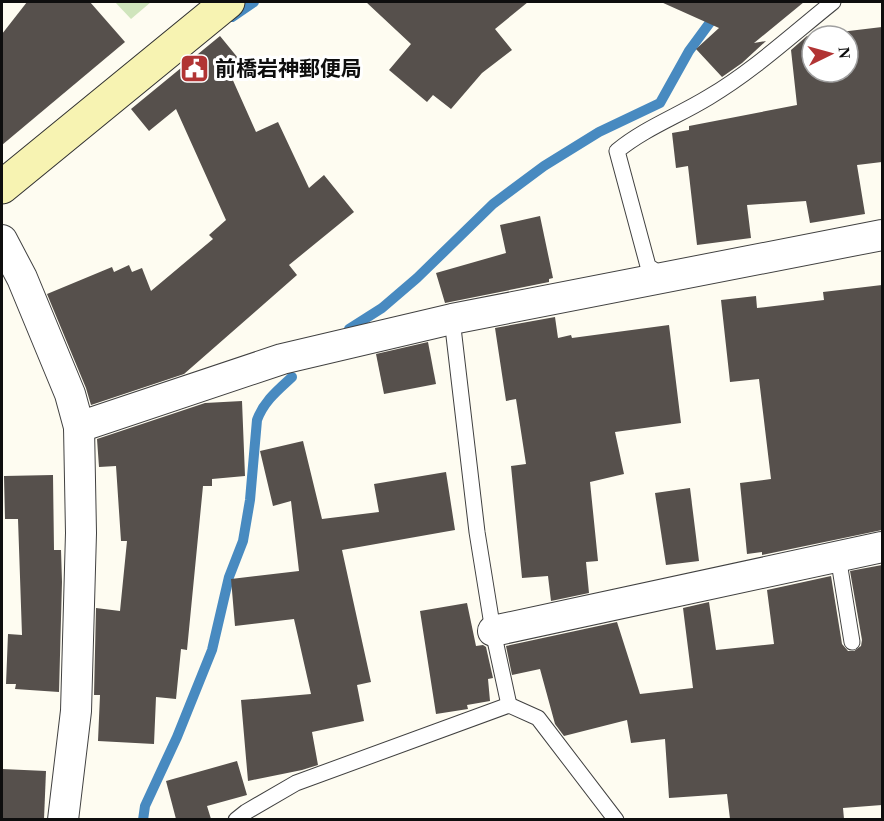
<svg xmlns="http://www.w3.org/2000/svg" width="884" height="821" viewBox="0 0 884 821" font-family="'Times New Roman','Noto Sans JP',serif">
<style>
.green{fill:#d0e5bd}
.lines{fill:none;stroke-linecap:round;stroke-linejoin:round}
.stream{stroke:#488ac0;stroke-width:10}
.building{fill:#56504c;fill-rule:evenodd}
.lane-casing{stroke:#414141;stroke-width:17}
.street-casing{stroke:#414141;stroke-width:32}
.secondary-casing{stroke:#303030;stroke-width:35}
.lane{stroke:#fff;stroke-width:15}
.street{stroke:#fff;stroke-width:30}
.secondary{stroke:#f7f3b2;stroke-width:33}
.labels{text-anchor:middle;stroke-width:6;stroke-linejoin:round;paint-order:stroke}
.poi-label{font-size:21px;font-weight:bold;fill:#0e0e0e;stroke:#fff;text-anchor:start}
</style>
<rect width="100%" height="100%" fill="#fefcf1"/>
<path class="green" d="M115,2H151L131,19Z"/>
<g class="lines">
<g class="stream">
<path d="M232,17L254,2"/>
<path d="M349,329L382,308L417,278L493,204L544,166L599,132L660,103L689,51L725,2"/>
<path d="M143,820L145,806L177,737L212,650L229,577L243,541L250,500L257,420C264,401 278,390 292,377"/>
</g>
</g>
<g class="building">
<path d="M27,2H90L125,42L2,145V34Z"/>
<path d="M366,2H528L495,29L512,50L482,73L451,109L433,95L427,102L389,70L411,44Z"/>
<path d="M661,2H804L754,43L766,41L742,63L722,77L696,49L719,28Z"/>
<path d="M882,27V162L857,165L865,214L810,223L806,201L747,205L751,238L697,245L688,166L676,168L672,133L689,130V126L797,105L791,50L807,36ZM812,36H848V72H812Z"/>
<path d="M220,36L238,58L227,67L256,132L278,122L309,188L324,175L354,212L289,265L297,275L184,374L91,405L86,388L47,294L112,267L114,272L129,265L132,272L142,268L151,291L213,239L209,235L226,220L176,109L149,131L131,109Z"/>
<path d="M540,216L553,278L549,279V282L445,303L436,273L506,253L500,225Z"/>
<path d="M882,285V530L762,555V552L747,554L740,483L771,479L759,379L730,382L721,300L756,296L757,308L824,300L823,292Z"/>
<path d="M555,317L558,338L571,335L572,338L669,325L681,423L615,432L624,474L590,482L598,561L586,562L589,593L551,601L548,576L522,578L511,466L526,464L516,399L506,401L495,328Z"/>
<path d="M428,342L436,384L384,394L376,354Z"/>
<path d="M242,401L245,476L212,479V486H203L187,650L181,649L176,699L156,697L154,744L98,741L100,695H94L96,608L120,611L127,541H121L116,466L99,467L97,439L205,403Z"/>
<path d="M303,441L322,519L379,512L374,484L446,472L455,530L342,550L371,682L357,685L364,721L312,732L318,765L302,770L248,781L241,700L311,694L294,619L235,626L231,579L299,571L291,501L273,506L260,451Z"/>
<path d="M53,475L54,550H61L62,582L59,692L15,689L16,684H6L8,634L22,635L18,519H5L4,476Z"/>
<path d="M690,488L699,561L666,565L655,493Z"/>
<path d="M882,565V805L843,808L844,819H730L727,794L669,798L665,739L631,743L627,720L564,736L555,724L540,669L512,675L506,646L617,622L640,694L693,688L683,608L709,602L716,650L774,644L767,590L831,576L842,644L848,651H854L861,646L862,640L850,571Z"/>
<path d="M467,603L476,646L483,645L486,647L493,678L488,679L490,701L467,705L468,709L436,714L420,611Z"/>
<path d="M237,761L247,795L207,806L211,819H176L166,781Z"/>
<path d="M2,769L46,771L44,819H2Z"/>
</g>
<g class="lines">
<defs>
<g id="lane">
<path d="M664,277L648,266L617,151C645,128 678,116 709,97C753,71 793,34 833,2"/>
<path d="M452,319L477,532L493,631L509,705"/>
<path d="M838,556L852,642"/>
<path d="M236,820L246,812L296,783L509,705L538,718L616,820"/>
</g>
<g id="street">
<path d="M2,240L22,278L70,394L79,427L81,533L76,711L63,820"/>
<path d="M79,427L282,359L452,319L882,235"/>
<path d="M493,631L882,547"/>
</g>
<path id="secondary" d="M2,187L228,2"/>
</defs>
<use href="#lane" class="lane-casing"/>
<use href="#street" class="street-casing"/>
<use href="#secondary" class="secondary-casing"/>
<use href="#lane" class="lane"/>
<use href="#street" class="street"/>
<use href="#secondary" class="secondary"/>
</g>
<defs>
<symbol id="civic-square" viewBox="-11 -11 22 22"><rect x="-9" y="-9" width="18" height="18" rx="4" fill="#b13434" stroke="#fff"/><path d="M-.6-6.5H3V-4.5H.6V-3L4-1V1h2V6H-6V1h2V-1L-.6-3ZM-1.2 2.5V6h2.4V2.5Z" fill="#fff"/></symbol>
</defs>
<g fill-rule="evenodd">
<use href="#civic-square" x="178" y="52" width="33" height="33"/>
</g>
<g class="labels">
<g class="poi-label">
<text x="215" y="76">前橋岩神郵便局</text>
</g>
</g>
<rect width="884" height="821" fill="none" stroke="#0e0e0e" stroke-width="6"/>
<g transform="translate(830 54) rotate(85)"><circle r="28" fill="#ffffff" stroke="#9f9f9f" stroke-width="1.5"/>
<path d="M0-4.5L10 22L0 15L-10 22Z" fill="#b13434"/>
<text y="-9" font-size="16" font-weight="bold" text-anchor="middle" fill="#0e0e0e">N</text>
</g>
</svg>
